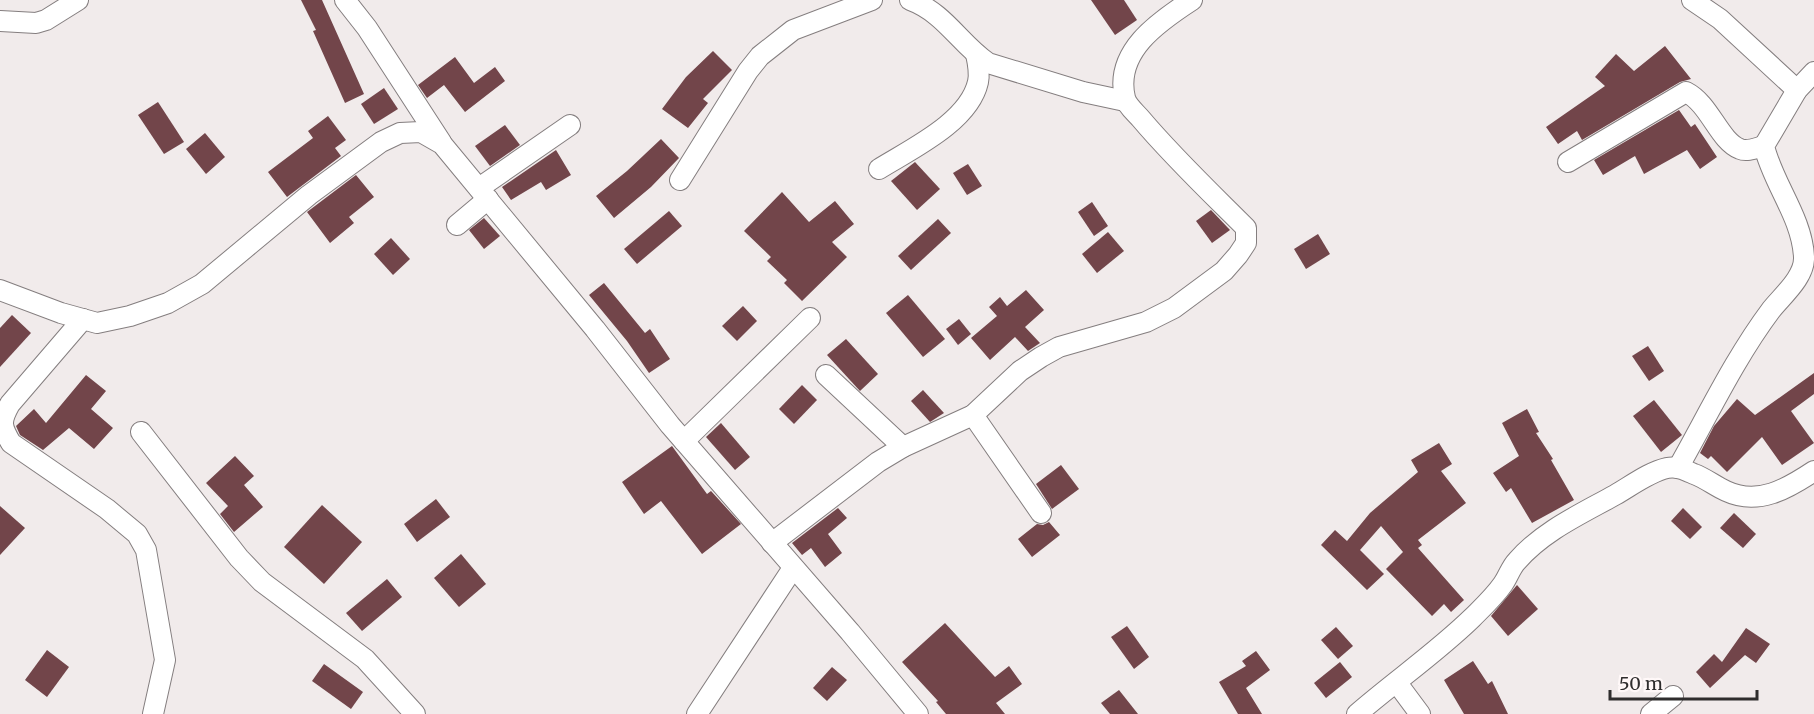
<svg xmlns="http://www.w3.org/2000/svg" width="1814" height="714" viewBox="0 0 1814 714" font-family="Merriweather,serif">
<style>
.building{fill:#72454a}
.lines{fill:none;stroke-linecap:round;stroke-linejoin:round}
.street-casing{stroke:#847e7f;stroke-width:22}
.street{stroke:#fff;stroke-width:20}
</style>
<rect width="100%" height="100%" fill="#f1ebeb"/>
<g class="building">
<path d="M301,0H322L364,94L345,103L313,31L316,30Z"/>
<path d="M1091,0H1124L1137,20L1115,35Z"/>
<path d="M1665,46L1691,79L1680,82L1582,140L1577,131L1558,144L1546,127L1605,86L1595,77L1616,54L1634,71Z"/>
<path d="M713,51L732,70L703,99L708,103L688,128L662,109L686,77Z"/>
<path d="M455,57L474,83L495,67L505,81L465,112L444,85L427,98L418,85Z"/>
<path d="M384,88L398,109L374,124L361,104Z"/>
<path d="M158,102L184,142L164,154L138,115Z"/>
<path d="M1679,110L1691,127L1695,124L1717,157L1700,169L1687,150L1644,174L1635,156L1603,175L1594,160Z"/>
<path d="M328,116L346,140L335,148L341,156L287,197L268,172L313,138L308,131Z"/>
<path d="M505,125L520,145L490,166L475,146Z"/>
<path d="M205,133L225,157L206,174L186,149Z"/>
<path d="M661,139L679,158L651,187L614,218L596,196L627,171Z"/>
<path d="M556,150L571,175L546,190L541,182L511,200L502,187Z"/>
<path d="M915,162L940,189L917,210L891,181Z"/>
<path d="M968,164L982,186L967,195L953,173Z"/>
<path d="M356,175L374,197L349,217L354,223L330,243L307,212Z"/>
<path d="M782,192L809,222L835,201L854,224L832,242L847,257L802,301L784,283L787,280L767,261L771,257L744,231Z"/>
<path d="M1092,202L1108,226L1094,236L1078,212Z"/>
<path d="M1211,210L1230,230L1212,243L1196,221Z"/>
<path d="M669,211L682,226L637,264L624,249Z"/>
<path d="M484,218L500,236L484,249L469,230Z"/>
<path d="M938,219L951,233L911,270L898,256Z"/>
<path d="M1108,232L1124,251L1097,273L1082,254Z"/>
<path d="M1318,234L1330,254L1306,269L1294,249Z"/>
<path d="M391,238L410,259L393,275L374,254Z"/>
<path d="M604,283L645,333L650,329L670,359L649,373L627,341L589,295Z"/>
<path d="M1026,290L1044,310L1025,327L1040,343L1028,351L1015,337L990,360L971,338L997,316L989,307L1000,297L1007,306Z"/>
<path d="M908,295L945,339L923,357L886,313Z"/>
<path d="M743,306L757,321L737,341L722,326Z"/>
<path d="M12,315L31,333L0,367V328Z"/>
<path d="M959,319L971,334L958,345L946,329Z"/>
<path d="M846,339L878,374L860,391L827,355Z"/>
<path d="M1648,346L1664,371L1649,381L1632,356Z"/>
<path d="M1814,373V394L1791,411L1814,443L1782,465L1762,437L1727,472L1711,456L1708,459L1700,453L1714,426L1737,399L1755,415Z"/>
<path d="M86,375L106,391L91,409L113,428L94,449L69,428L43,450L20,435L16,426L34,409L46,423Z"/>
<path d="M802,385L817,400L794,424L779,409Z"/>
<path d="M923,390L944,413L930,422L911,401Z"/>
<path d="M1654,400L1682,435L1661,452L1633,416Z"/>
<path d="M1527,409L1539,432L1536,433L1553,459L1551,460L1574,500L1532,523L1511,488L1506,492L1493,473L1519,456L1502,423Z"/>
<path d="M721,423L750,457L735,470L706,437Z"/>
<path d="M1439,443L1452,464L1441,471L1466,503L1418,540L1422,545L1418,548L1464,600L1451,612L1444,604L1432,616L1386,569L1403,552L1381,526L1360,550L1384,574L1367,590L1321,545L1335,530L1347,541L1370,513L1418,472L1411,460Z"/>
<path d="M672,446L707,494L711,491L741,524L702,554L661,501L644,514L622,482Z"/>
<path d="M235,456L254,476L244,485L263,507L234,532L220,514L228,506L206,483Z"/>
<path d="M1061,465L1079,489L1052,509L1036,484Z"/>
<path d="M436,499L450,517L417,542L404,524Z"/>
<path d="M322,505L362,542L324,584L284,547Z"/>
<path d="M0,506L25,528L0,555Z"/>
<path d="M838,508L847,518L828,534L842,553L825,567L811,548L802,555L792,543Z"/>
<path d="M1683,508L1702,527L1690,539L1671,521Z"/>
<path d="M1734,513L1756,534L1743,548L1720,528Z"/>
<path d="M1049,522L1060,535L1032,557L1018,539L1037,524L1043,525Z"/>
<path d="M461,554L486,584L459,607L434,578Z"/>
<path d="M387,579L402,597L362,631L346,613Z"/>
<path d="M1517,585L1538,609L1508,636L1491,616Z"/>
<path d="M945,623L995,677L1009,666L1022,684L996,703L1005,714H946L936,702L938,701L902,662Z"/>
<path d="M1127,626L1149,657L1134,669L1111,637Z"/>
<path d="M1336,627L1353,646L1338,659L1321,640Z"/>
<path d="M1746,628L1770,644L1756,663L1745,655L1710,688L1696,672L1714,654L1722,662Z"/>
<path d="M47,650L69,667L47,697L25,680Z"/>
<path d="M1256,651L1270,670L1246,688L1262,714H1238L1219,682L1246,666L1242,661Z"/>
<path d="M1473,661L1488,684L1492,681L1508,714H1464L1444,680Z"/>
<path d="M1340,662L1352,677L1326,698L1314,683Z"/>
<path d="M324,664L363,692L351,709L312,681Z"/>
<path d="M832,667L847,680L827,701L813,688Z"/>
<path d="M1119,690L1138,714H1110L1101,703Z"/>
</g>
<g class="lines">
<defs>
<g id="street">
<path d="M345,0L367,28L441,142"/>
<path d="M910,0C945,13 959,43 988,63L1083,92L1125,101"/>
<path d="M1692,0L1720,19L1797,90"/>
<path d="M0,21L36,23L46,20L78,0"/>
<path d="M1568,162L1686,92C1710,104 1719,141 1740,149C1747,152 1756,148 1764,146"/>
<path d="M879,169C911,149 969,122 978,82C980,73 978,63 976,54"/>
<path d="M680,180L748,71L760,56L793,30L872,0"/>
<path d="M479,188L570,125"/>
<path d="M457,225L488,199"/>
<path d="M0,290L61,313L97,323L130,316L168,303L202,284L309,195L381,142L400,133L421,132L442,144L595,329L670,425L850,632L918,714"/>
<path d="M83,319L10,404C0,422 1,426 11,443L107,509L137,534L146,550L165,660L153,714"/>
<path d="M826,375L903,447"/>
<path d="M973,415L1041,513"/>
<path d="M141,432L239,558L262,582L365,659L415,714"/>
<path d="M684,441L810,318"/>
<path d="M1678,468C1708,415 1735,358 1771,310C1782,296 1805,277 1804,257C1802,217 1773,184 1764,146L1797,90L1814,72"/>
<path d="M772,543L878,462L903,447L973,415L1020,371L1041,357L1059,347L1146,322L1174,308L1224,271L1238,255L1246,243V228C1210,192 1174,158 1141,119C1136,113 1127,106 1125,98C1114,52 1158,22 1192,0"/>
<path d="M1397,683L1420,714"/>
<path d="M697,714L793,568"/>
<path d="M1357,714C1395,681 1436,653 1472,618C1483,607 1494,597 1503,584C1508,577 1511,567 1517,561C1543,531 1581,514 1615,495C1631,486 1649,472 1667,468C1677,466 1685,470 1694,474C1705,478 1715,486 1726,491C1758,506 1787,489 1814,471"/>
<path d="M1651,714L1673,696"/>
</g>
</defs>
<use href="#street" class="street-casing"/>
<use href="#street" class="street"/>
</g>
<path d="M1610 690v9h147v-9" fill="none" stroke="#2f2d2d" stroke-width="3"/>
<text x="1619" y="690" font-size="18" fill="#2f2d2d" stroke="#fff8f8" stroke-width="4.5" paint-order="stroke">50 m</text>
</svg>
